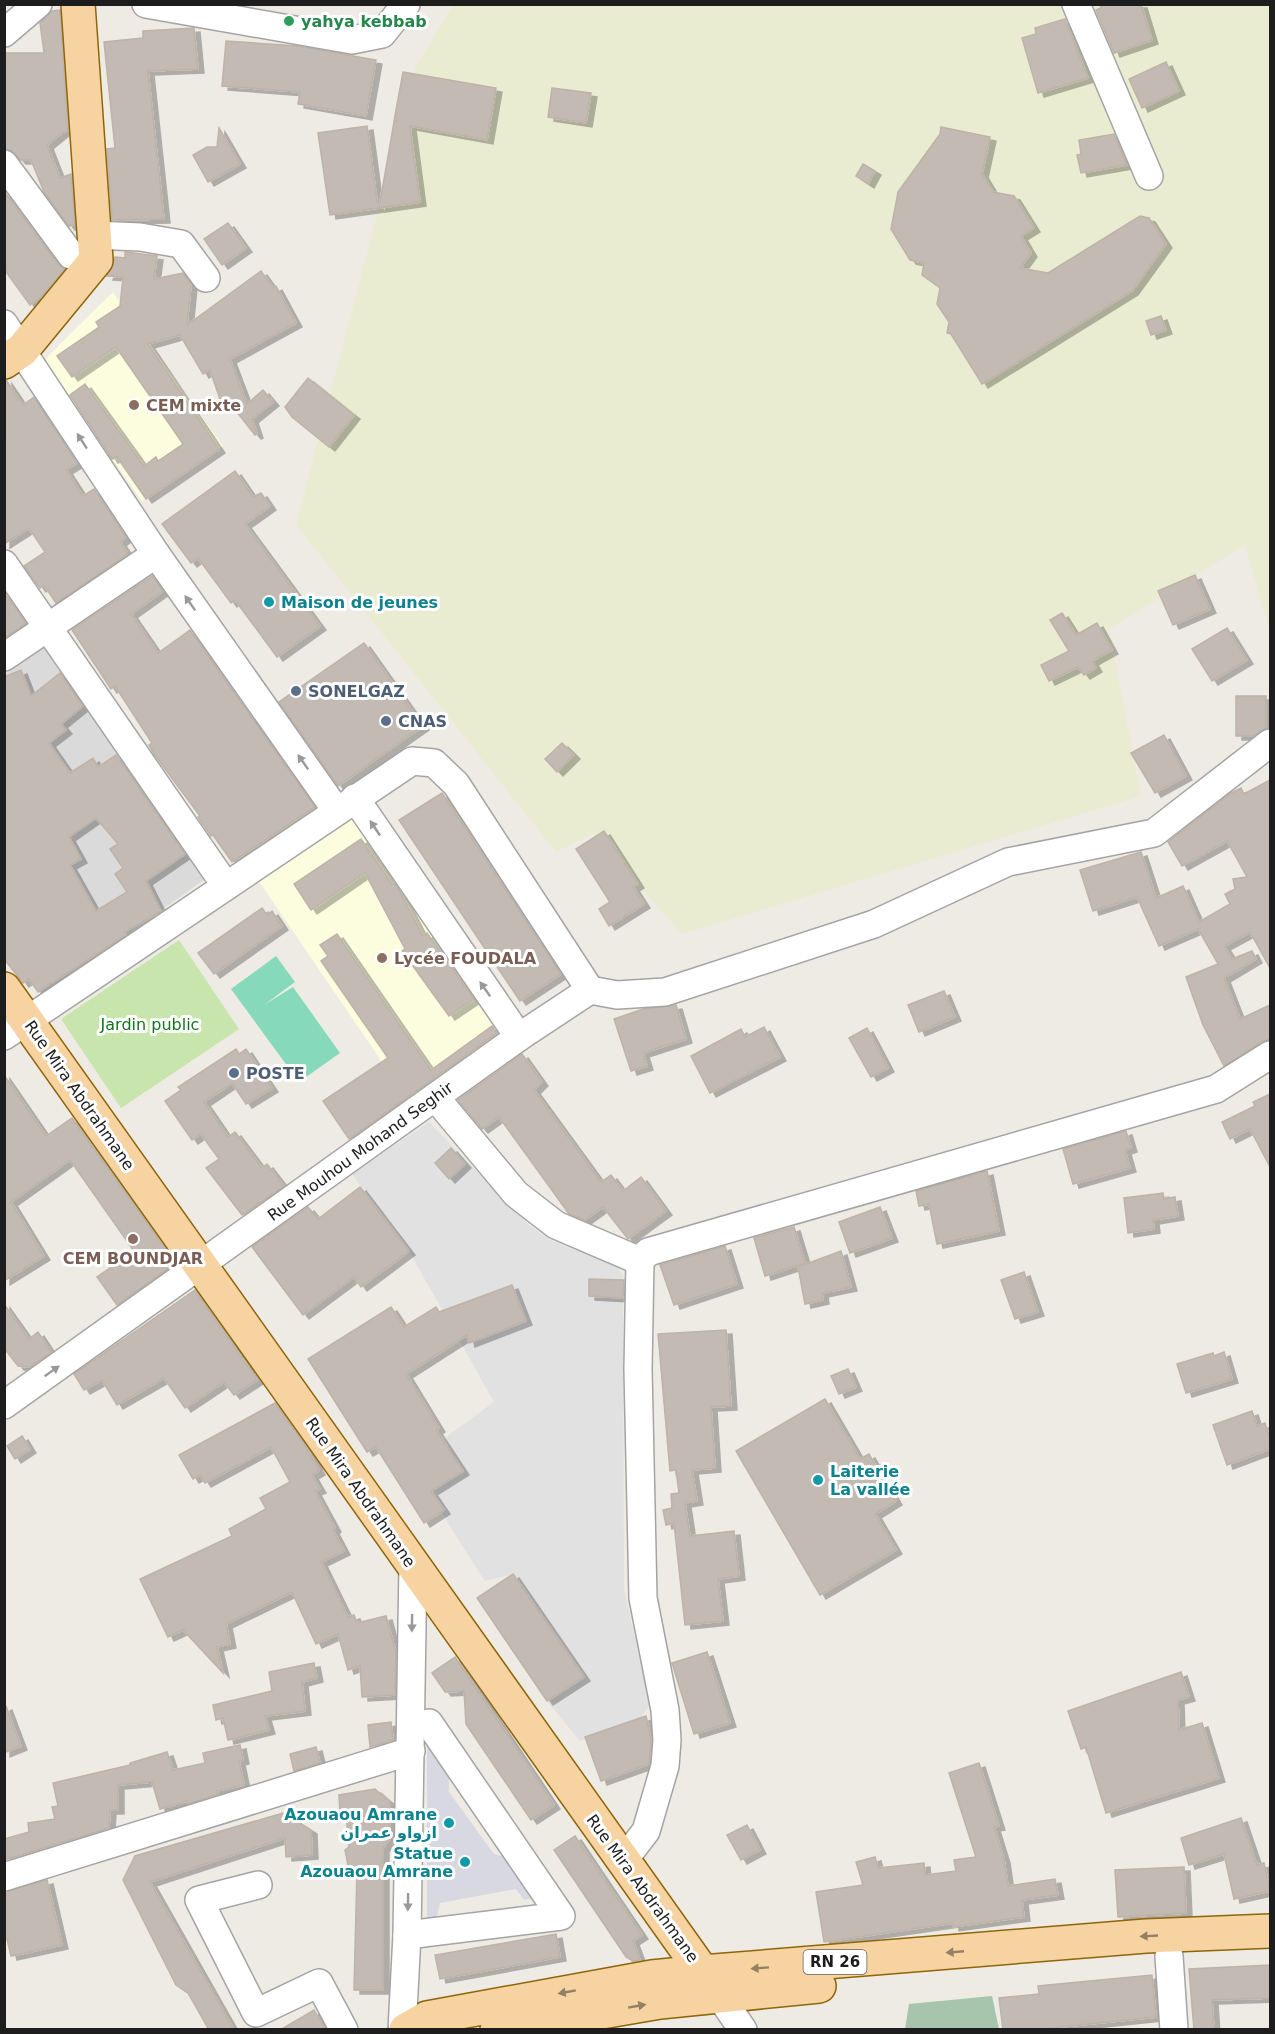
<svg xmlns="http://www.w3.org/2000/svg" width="1275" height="2034" viewBox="0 0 1275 2034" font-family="'DejaVu Sans','Noto Naskh Arabic',sans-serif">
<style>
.residential{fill:#dbdada}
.education{fill:#fcfdde}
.farmland{fill:#e9ecd0}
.grass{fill:#c7e5ac}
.cemetery{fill:#a6c5ac}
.pitch{fill:#86d9ba}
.parking{fill:#e1e1e1}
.plaza{fill:#d8d8e3}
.building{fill:#c2bab3;stroke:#bfb2a7;stroke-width:1.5;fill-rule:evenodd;filter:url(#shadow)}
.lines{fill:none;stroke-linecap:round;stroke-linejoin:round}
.minor-casing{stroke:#a4a4a4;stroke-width:30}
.major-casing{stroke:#8e6509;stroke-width:36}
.minor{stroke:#fff;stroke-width:27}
.major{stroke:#f6d3a0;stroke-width:33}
.oneway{fill:#999}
.oneway2{fill:#948165}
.leisure-dot{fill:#2e9e5b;stroke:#fff;stroke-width:2}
.education-dot{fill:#8d6e63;stroke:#fff;stroke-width:2}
.culture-dot{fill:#0f9aa8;stroke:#fff;stroke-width:2}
.service-dot{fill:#5c6f8a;stroke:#fff;stroke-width:2}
.labels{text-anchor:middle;stroke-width:6;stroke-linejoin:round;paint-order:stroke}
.shield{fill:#fff;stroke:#616161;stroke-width:1.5}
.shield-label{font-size:15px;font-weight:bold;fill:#1d1d1d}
.leisure-label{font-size:16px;font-weight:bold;fill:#27864d;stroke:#fff;text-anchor:start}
.education-label{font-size:16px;font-weight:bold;fill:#785e54;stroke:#fff;text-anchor:start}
.culture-label{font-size:16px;font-weight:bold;fill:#0d838f;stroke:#fff;text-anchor:start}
.service-label{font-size:16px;font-weight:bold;fill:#4e5e75;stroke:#fff;text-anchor:start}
.park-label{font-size:16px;fill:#12751c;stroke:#fff}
.street-label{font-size:16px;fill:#1d1d1d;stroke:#fff}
</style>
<defs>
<filter id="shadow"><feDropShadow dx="6" dy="4" stdDeviation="0" flood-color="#0004"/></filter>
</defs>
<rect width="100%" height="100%" fill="#eeebe4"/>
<path class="residential" d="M47,645L211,875L41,995L5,943L4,675Z"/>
<g class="education">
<path d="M113,292L223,446L142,501L45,365L48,356Z"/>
<path d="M350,813L508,1035L412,1106L258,880Z"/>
</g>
<path class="farmland" d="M453,5H1270V632L1245,545L1109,629L1141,796L682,934L592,834L556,852L296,525L416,66Z"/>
<path class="grass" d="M179,940L239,1029L121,1108L61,1019Z"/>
<path class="cemetery" d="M992,1996L999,2029H905L909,2004Z"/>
<path class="pitch" d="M276,956L295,982L264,1005L293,987L340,1053L299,1082L231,989Z"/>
<path class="parking" d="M429,1122L529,1225L552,1241L616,1266L623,1275L624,1590L650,1704L641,1718L580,1741L547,1701L583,1677L513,1574L485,1581L447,1522L432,1492L456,1474L446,1437L494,1402L409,1251L352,1174Z"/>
<path class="plaza" d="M427,1737L449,1769V1792L494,1854L511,1859L532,1898L524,1900L516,1889L440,1903L436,1921L427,1919Z"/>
<g class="building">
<path d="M1100,4H1141L1152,40L1114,53L1096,10L1101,8Z"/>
<path d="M60,10L68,131L63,132L47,145L60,178L71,174L75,224L69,226L44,192L31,160H20L11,150L4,149V53H44L40,23L52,11Z"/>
<path d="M1065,19L1088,78L1038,93L1022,38L1036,34L1035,28Z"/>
<path d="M194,28L198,69L148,71L164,219L112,220L107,149L115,148L104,42L143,38V31Z"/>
<path d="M226,41L298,46L376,60L366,116L298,104L300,92L222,86Z"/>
<path d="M1166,62L1179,91L1142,108L1129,79Z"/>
<path d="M403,72L496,88L487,140L410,126L420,202L379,208L394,122L398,121H394Z"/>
<path d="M552,88L591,93L586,123L548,117Z"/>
<path d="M367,126L378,208L330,215L318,133Z"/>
<path d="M941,127L990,137L982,174L993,192L1014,196L1034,228L1021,236L1031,253L1020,268L1048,273L1140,216L1149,218L1166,244L1132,291L982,384L951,334L947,333L949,322L937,304L940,288L922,275L924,263L910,260L891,229L898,192L940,134Z"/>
<path d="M219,128L240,164L208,182L193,155L207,147H217Z"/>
<path d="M1114,134L1127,165L1081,173L1077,155L1081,154L1079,140Z"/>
<path d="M863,164L875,171L868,184L856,176Z"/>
<path d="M4,191L58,264L65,269L42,296L30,305L4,269Z"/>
<path d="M228,223L246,248L222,265L204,239Z"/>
<path d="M125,252L157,256L154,279L183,273L191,284L187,325L261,271L273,288L276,286L296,323L230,359L247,404L263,390L273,402L252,419L257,434L255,435L229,402L222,405L210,370L203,374L180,335L148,344L219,449L146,499L117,457L112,459L70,395L85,384L144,466L156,457L158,461L183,444L116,347L72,377L57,356L99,327L96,322L120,306L123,277L107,276L115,257L125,258Z"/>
<path d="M1161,316L1166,330L1151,335L1146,321Z"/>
<path d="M308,378L354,415L329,447L292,417L285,407Z"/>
<path d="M6,380L23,405L34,397L77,463L66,470L83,496L94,489L126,537L120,542L128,554L56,603L44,585L40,588L24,566L45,552L29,528L4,544Z"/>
<path d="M235,471L253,497L261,493L270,506L245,524L320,626L277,657L235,600L231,603L198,558L191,563L162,524Z"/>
<path d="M1195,575L1210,609L1173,625L1158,591Z"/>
<path d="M152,576L163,591L131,614L158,653L190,630L315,807L232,862L213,835L211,836L198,817L200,816L154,754L149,745L152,743L115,686L111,689L72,630Z"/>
<path d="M4,592L26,623L4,638Z"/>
<path d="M1062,613L1076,635L1097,623L1112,650L1092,661L1096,668L1084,675L1078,667L1049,681L1041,665L1069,651L1050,620Z"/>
<path d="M1227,628L1247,660L1212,681L1192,649Z"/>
<path d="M364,643L423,726L338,786L279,702Z"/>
<path d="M21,670L31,696L60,673L83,706L61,724L66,730L49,743L70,773L93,758L98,767L116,755L185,854L146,881L161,911L125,932L126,935L38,992L29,979L23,983L4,959V677ZM96,818L118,844L110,849L123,868L115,874L127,892L96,911L70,865L81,859L69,837Z"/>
<path d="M1236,696H1266V728L1253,736H1236Z"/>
<path d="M1164,735L1186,776L1155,793L1131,753Z"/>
<path d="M562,743L574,755L557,772L545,759Z"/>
<path d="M1270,780V968L1250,932L1224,946L1232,959L1252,951L1256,959L1224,978L1240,1019L1270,1005V1039L1262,1042L1224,1066L1203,1025L1186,977L1218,964L1198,929L1159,946L1137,897L1093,911L1080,870L1141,852L1156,898L1183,886L1199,922L1230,904L1225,894L1235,889L1233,879L1247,877L1227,841L1182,866L1168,842L1231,793L1241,788L1244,794Z"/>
<path d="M442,793L561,974L520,1001L399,820Z"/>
<path d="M604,831L638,884L633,887L644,904L609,926L599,909L610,902L576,849Z"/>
<path d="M361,839L392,884L394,883L400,892L423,936L427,933L474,999L449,1016L402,951L405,949L365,873L311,910L294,884Z"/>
<path d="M262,908L267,915L272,911L282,926L214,974L198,953Z"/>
<path d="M337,934L431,1070L492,1026L497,1033L349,1139L323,1101L388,1058L321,961L328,956L320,945Z"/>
<path d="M944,991L955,1017L919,1032L908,1005Z"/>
<path d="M676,1005L686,1039L643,1053L647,1066L631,1071L614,1019L643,1009Z"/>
<path d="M764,1027L780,1057L710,1093L691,1056L741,1029L745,1037Z"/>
<path d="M867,1028L888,1068L871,1077L849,1038Z"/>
<path d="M236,1049L239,1054L246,1049L272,1088L246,1104L232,1083L204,1102L228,1137L235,1132L262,1168L267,1164L284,1186L242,1215L206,1168L219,1159L201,1134L192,1140L165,1101L181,1090L178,1087Z"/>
<path d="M522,1054L542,1082L534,1090L601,1182L611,1175L623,1191L641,1177L666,1211L628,1239L603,1207L585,1220L569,1214L499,1117L482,1129L458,1100Z"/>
<path d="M4,1075L46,1136L72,1118L176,1263L117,1305L97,1277L134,1251L70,1160L11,1202L44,1256L4,1281Z"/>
<path d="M1270,1094V1167L1250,1129L1230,1139L1222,1122L1255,1106L1253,1102Z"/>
<path d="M1126,1131L1131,1148L1125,1150L1130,1168L1073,1184L1063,1149Z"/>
<path d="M451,1148L465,1164L449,1179L435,1163Z"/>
<path d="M987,1171L999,1231L937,1244L929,1204L919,1206L916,1191Z"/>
<path d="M360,1187L409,1251L361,1287L354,1277L303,1315L252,1247L308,1207L318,1219Z"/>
<path d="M1163,1193L1164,1199L1175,1197L1178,1216L1153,1220L1154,1229L1128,1233L1124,1198Z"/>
<path d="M880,1207L892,1238L850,1253L839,1222Z"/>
<path d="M794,1227L805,1263L765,1276L754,1238Z"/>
<path d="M725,1246L737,1284L674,1305L660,1265Z"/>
<path d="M841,1251L851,1287L822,1293L823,1300L805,1304L798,1267Z"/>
<path d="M1024,1272L1038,1312L1015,1319L1001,1280Z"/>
<path d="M589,1279L624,1280L623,1298L589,1296Z"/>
<path d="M512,1285L526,1321L469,1343L467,1335L406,1374L439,1428L436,1430L463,1471L431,1491L444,1510L424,1523L376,1447L367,1452L308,1359L391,1307L404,1327L436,1307L439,1312Z"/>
<path d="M195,1290L257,1380L234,1395L224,1382L185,1408L164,1378L117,1405L102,1380L84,1390L74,1374Z"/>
<path d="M4,1304L29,1339L38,1332L51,1352L30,1367L18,1366L4,1348Z"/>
<path d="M726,1330L731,1406L711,1407L715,1468L692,1470L697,1501L685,1503L690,1536L734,1531L739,1576L718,1579L723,1621L685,1625L674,1523L666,1525L663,1510L672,1508L671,1494L679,1493L676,1470L670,1471L658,1334Z"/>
<path d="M1224,1352L1232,1379L1186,1393L1177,1364L1213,1353L1214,1356Z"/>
<path d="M848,1369L856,1387L839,1394L831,1376Z"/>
<path d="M825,1399L860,1459L869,1454L896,1501L875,1514L896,1550L820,1595L736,1451Z"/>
<path d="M275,1403L305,1445L319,1471L312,1475L320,1489L315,1491L335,1528L333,1530L344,1551L321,1562L348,1617L354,1615L357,1623L386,1616L396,1653L395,1695L362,1697L360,1666L348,1670L338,1634L316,1644L292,1592L226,1624L230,1644L217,1647L223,1673L183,1630L168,1637L140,1579L232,1536L229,1529L266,1509L260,1498L290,1482L271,1447L205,1483L200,1475L193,1479L179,1455Z"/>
<path d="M1252,1411L1257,1426L1265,1423L1270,1439V1449L1227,1465L1213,1425Z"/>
<path d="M22,1436L30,1449L15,1459L7,1446Z"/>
<path d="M513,1574L584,1677L547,1701L477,1598Z"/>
<path d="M707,1652L730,1723L694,1734L672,1663Z"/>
<path d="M455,1657L554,1805L531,1820L466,1724L464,1691L445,1692L432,1673Z"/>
<path d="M314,1663L317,1678L302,1682L305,1711L265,1716L269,1730L228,1740L223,1718L216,1720L213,1705L272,1691L269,1672Z"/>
<path d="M1181,1672L1189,1697L1178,1700L1179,1730L1202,1723L1219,1778L1106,1813L1086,1747L1081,1749L1068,1711Z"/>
<path d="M6,1706L21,1746L4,1753V1707Z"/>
<path d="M646,1716L651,1740L649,1764L601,1781L585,1737Z"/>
<path d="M391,1722L393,1740L370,1747L368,1725Z"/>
<path d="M240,1745L243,1760L239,1761L244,1785L217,1791L218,1794L188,1804L187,1801L160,1809L152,1782L118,1785V1810H110L109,1828L4,1860V1839L29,1832L28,1823L55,1819L52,1807L58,1806L53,1783L130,1765V1763L167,1752L173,1770L205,1763L203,1753Z"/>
<path d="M316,1747L320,1763L294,1771L290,1754Z"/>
<path d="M979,1763L999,1826L994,1827L1004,1859L1008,1886L1055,1879L1058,1895L1022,1900L1024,1917L953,1927V1923L824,1942L816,1892L863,1885L856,1862L875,1857L878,1868L924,1863L925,1875L956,1871L954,1860L976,1857L949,1773Z"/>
<path d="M375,1789L390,1802V1838L383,1848V1990H354L357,1870H349L345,1850L349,1847L346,1813L340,1814L339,1795Z"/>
<path d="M283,1813L311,1830L312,1855L286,1857L285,1838L150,1882L234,2030H209L188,1993L176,1985L123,1880L135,1856Z"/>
<path d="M1241,1818L1257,1865L1264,1863L1270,1891L1234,1899L1224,1854L1189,1865L1181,1838Z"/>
<path d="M747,1825L760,1850L741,1860L727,1835Z"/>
<path d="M575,1836L642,1935L633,1941L640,1960L633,1961L626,1957L554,1850Z"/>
<path d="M1184,1867L1186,1913L1118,1917L1115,1870Z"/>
<path d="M47,1880L62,1945L11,1956L7,1939H4V1892Z"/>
<path d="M556,1934L560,1957L440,1979L435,1955Z"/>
<path d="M1270,1965V1998L1212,2000L1214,2030H1194L1189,1969Z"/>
<path d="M1152,1975L1156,2017L1032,2030H1003L999,1998L1039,1994L1038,1986Z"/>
<path d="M314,2010L325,2030H280Z"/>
</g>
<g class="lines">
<defs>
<g id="minor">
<path d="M146,4L352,40L382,34L406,4"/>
<path d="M1076,4L1149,176"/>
<path d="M4,33L38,4"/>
<path d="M4,164L71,255L96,260"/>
<path d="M94,235L140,237L181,244L206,278"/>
<path d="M4,324L156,554L336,810"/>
<path d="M4,564L226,886"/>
<path d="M4,657L156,554"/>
<path d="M355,798L519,1037"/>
<path d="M4,1036L412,761L434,763L456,784L590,990"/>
<path d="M435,1097L516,1194L556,1225L640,1261L638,1369L643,1598L665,1710L667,1740L665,1766L646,1831L623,1861"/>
<path d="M640,1261L648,1252L1216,1089L1270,1055"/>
<path d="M4,1405L519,1037L590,990L617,995L665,992L874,924L1008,862L1154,833L1270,743"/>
<path d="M4,1877L411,1751"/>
<path d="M258,1885L199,1900L256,2013L319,1983L344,2030"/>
<path d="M407,1935L561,1916L429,1723"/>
<path d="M1169,1956L1174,2030"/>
<path d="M719,1995L743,2030"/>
<path d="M402,2030L407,1935L413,1564"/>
</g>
<g id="major">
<path d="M4,362L22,350L96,260L78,4"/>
<path d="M4,989L719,1995"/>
<path d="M406,2030L427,2018L652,1977L702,1972L1146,1936L1270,1931"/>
<path d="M497,2030L660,2002L819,1986"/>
</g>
</defs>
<use href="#minor" class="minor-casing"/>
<use href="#major" class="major-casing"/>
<use href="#minor" class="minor"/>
<use href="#major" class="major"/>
</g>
<defs><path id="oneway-solid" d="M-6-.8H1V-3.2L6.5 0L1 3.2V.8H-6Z" transform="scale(1.5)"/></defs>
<g class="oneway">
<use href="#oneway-solid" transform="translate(82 441) rotate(-123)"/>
<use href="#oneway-solid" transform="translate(190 603) rotate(-125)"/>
<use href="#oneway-solid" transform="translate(303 762) rotate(-125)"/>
<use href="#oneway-solid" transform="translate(375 828) rotate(-124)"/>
<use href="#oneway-solid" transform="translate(485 989) rotate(-125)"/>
<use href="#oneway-solid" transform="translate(52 1371) rotate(-35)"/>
<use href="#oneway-solid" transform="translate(412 1623) rotate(91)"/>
<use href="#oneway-solid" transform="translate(408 1902) rotate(91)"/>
</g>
<g class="oneway2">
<use href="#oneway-solid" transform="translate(1149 1936) rotate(177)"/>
<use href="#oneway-solid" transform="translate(955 1952) rotate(175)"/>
<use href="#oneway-solid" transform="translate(760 1968) rotate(176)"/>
<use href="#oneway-solid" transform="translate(567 1992) rotate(170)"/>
<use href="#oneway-solid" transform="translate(637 2006) rotate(-10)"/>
</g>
<circle class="leisure-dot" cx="289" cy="21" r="6"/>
<g class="education-dot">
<circle cx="134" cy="405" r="6"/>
<circle cx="382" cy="958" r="6"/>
<circle cx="133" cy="1239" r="6"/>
</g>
<g class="culture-dot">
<circle cx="269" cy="602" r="6"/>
<circle cx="818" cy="1480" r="6"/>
<circle cx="449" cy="1823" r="6"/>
<circle cx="465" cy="1862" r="6"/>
</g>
<g class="service-dot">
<circle cx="296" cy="691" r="6"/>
<circle cx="386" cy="721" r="6"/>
<circle cx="234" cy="1073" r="6"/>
</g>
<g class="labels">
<rect class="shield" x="803.5" y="1950" width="63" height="24" rx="4.5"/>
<g class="shield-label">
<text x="835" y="1967">RN 26</text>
</g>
<g class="leisure-label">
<text x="301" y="27">yahya kebbab</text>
</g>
<g class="education-label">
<text x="146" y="411">CEM mixte</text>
<text x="394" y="964">Lycée FOUDALA</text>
<text x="133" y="1264" text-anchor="middle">CEM BOUNDJAR</text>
</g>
<g class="culture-label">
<text x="281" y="608">Maison de jeunes</text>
<text x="830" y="1477">Laiterie<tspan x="830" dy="18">La vallée</tspan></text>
<text x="437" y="1820" text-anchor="end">Azouaou Amrane<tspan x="437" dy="18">ازواو عمران</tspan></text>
<text x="453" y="1859" text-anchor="end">Statue<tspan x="453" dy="18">Azouaou Amrane</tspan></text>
</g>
<g class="service-label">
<text x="308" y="697">SONELGAZ</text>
<text x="398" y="727">CNAS</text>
<text x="246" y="1079">POSTE</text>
</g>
<g class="park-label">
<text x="150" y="1030">Jardin public</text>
</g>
<g class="street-label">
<text transform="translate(80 1095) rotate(55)" y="6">Rue Mira Abdrahmane</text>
<text transform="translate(360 1151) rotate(-36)" y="6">Rue Mouhou Mohand Seghir</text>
<text transform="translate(361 1492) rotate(55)" y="6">Rue Mira Abdrahmane</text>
<text transform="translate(643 1888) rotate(54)" y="6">Rue Mira Abdrahmane</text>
</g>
</g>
<rect width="1275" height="2034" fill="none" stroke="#1d1d1d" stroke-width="12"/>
</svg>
